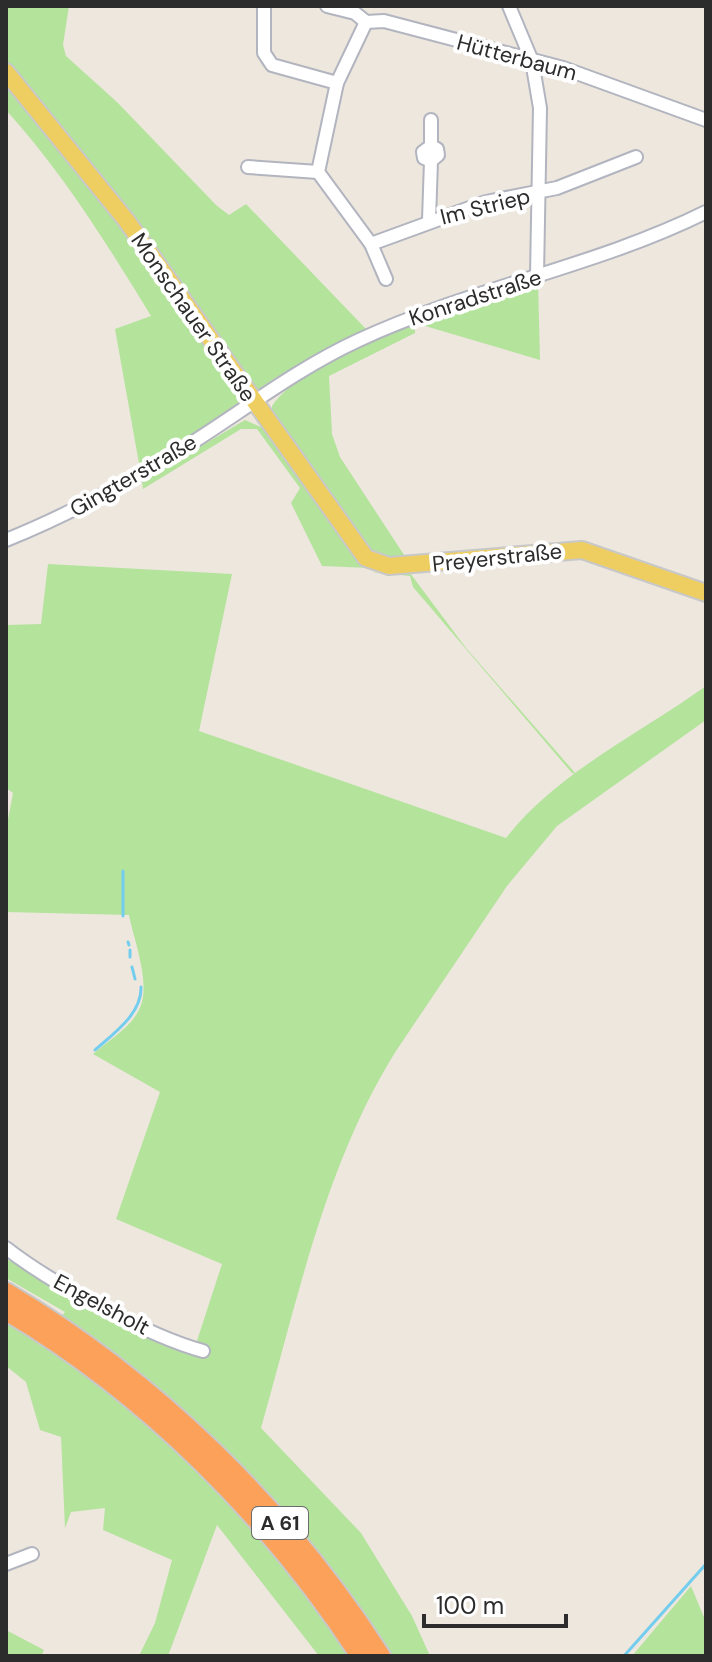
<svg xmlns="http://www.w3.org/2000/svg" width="712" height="1662" viewBox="0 0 712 1662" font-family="'DM Sans',sans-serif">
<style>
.green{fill:#b4e39c}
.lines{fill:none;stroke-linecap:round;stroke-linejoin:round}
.stream{stroke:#73cdee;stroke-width:3}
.minor-casing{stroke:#b2b5bf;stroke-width:16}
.major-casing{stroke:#c8c8c8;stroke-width:20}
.highway-casing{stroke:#c8c8c8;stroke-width:22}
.minor{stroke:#fff;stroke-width:12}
.major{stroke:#efce61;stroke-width:16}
.highway{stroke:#fca15a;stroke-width:18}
.labels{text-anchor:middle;stroke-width:8;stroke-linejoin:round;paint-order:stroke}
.shield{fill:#fff;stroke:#6b6b6b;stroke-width:2}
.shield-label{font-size:20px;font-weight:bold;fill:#2c2c2c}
.street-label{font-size:22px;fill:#2c2c2c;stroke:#fff}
</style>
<rect width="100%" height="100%" fill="#ede7de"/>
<g class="green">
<path d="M6,6H69L63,45L66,56L118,103L216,205L229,215L246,204L366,329L275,378L140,469L115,329L151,316C107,244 63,173 6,110Z"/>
<path d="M538,281L540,360L415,323V333L329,376L332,434L340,457L408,561L373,557L272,413V406C310,351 474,302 538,281Z"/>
<path d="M245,420L263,428L355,555L370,568L322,566L291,503L300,488L257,429H241L143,489L142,481Z"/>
<path d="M48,564L232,574L199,731L506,838C555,774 642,732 706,686V720L557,826L507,886L396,1051C325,1164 297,1302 261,1428L361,1533L412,1616L430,1656H319L217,1525L168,1656H139L155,1623L172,1560L103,1530L105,1508L71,1512L65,1528L61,1437L40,1430L26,1382L6,1366V1323L42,1341L65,1312L6,1278V1259L174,1346L194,1350L222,1264L116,1219L160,1092L93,1054C108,1041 130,1028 139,1010C152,985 134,941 129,915L6,912V830L13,793L6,788V625L41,624Z"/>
<path d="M372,572L410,573L466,648L576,774L572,773L413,587L410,576Z"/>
<path d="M691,1586L706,1622V1656H632Z"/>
<path d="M6,1630L44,1650L41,1656H6Z"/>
</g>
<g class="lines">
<g class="stream">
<path d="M123,916V871"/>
<path d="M128,942L129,945"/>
<path d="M130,950V957"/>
<path d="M132,967L135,979"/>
<path d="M95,1050C113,1034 142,1014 141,987"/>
<path d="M624,1656L706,1564"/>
</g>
<defs>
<g id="minor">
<path d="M264,6V53L272,65L337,83"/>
<path d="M327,6L355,13L366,22L384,21L563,68L706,120"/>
<path d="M509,6L532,61L540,108L537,276"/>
<path d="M366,22L337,83L318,172L371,244L486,202L557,188L636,157"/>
<path d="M431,120V146"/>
<path d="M248,167L318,172"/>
<path d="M429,220L431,161L438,155L437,149L431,146L423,152L424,158L431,161"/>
<path d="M371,244L386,279"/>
<path d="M6,540C66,516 123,485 179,451C239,414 294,370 359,340C471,288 595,267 706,212"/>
<path d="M6,1248C51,1283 148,1336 203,1351"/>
<path d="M6,1564L32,1554"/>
</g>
<path id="major" d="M6,72L126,220L366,558L389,566L582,550L706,593"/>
<g id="highway">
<path d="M6,1292C156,1381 287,1509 381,1656"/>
<path d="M6,1311C148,1395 270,1518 360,1656"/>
</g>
</defs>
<use href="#minor" class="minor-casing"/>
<use href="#major" class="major-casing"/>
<use href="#highway" class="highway-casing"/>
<use href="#minor" class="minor"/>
<use href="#major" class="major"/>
<use href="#highway" class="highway"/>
</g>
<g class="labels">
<rect class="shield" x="252" y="1507" width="56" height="32" rx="6"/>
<g class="shield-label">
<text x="280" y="1530">A 61</text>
</g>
<g class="street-label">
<text transform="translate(517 57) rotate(15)" y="8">Hütterbaum</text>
<text transform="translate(485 206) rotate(-14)" y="8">Im Striep</text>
<text transform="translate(475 297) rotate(-18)" y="8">Konradstraße</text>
<text transform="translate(194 317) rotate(55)" y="8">Monschauer Straße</text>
<text transform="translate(133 475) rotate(-30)" y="8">Gingterstraße</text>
<text transform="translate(497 557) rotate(-6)" y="8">Preyerstraße</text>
<text transform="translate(102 1304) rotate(28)" y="8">Engelsholt</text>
</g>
</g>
<rect width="712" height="1662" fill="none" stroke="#2c2c2c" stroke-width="16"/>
<path d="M424 1614v12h142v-12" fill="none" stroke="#2c2c2c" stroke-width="4"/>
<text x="436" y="1614" font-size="24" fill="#2c2c2c" stroke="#ffffff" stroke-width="6" paint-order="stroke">100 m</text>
</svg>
